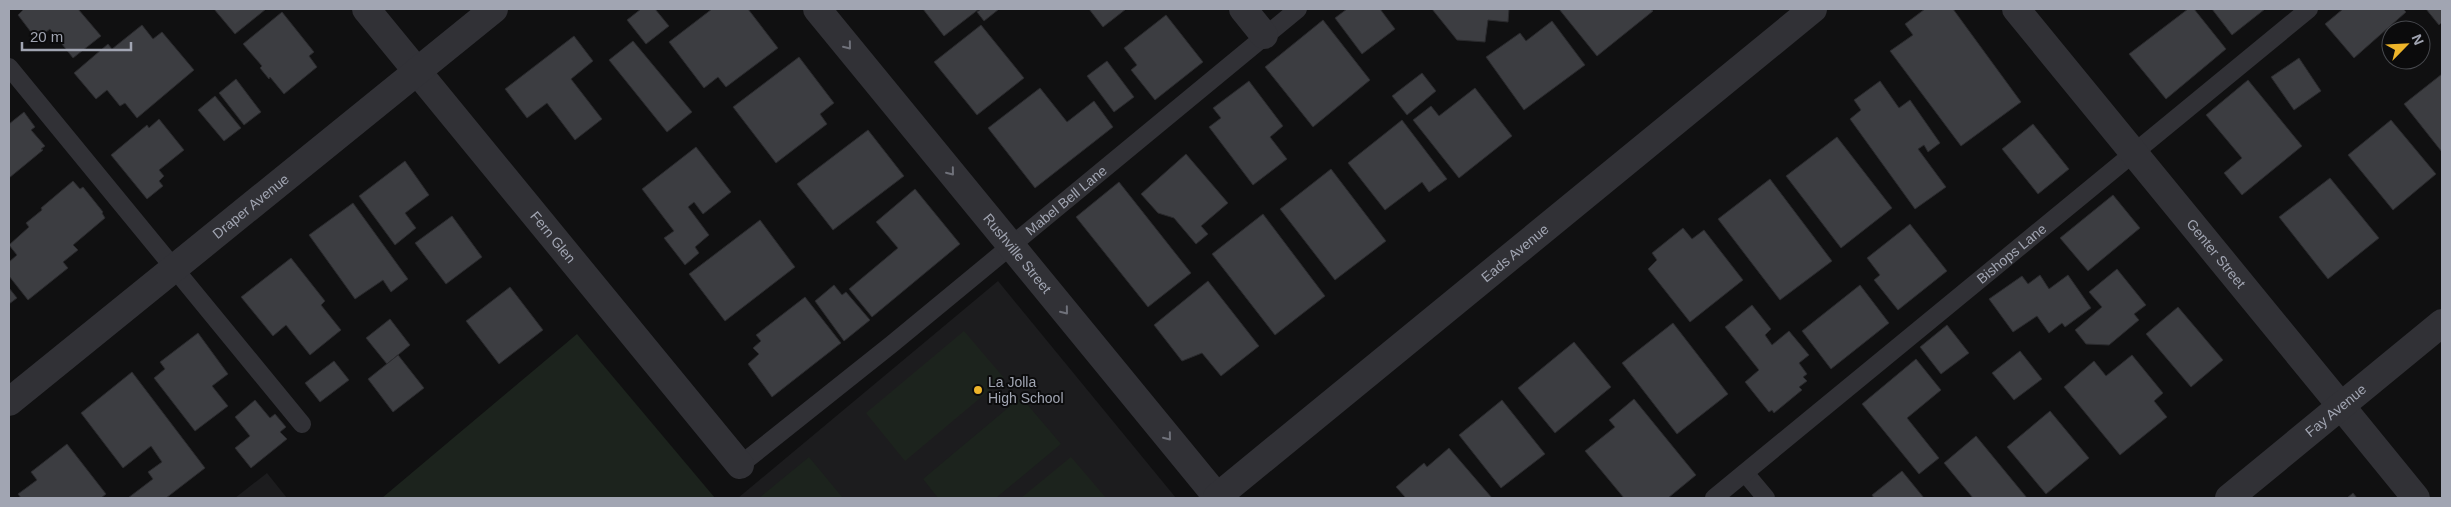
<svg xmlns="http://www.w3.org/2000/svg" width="2451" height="507" viewBox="0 0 2451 507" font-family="Arial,sans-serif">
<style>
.built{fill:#1c1c1e}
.green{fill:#1c231d}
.building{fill:#3c3d41;stroke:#2a2a2d}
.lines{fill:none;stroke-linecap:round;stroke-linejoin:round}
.service{stroke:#313136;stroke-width:18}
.minor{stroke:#313136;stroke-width:28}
.tertiary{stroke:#313136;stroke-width:28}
.oneway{stroke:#6f717a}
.poi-dot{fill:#eeb52a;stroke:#0b0b0c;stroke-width:2}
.labels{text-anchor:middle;stroke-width:4;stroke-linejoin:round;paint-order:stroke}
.street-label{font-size:14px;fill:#a1a5b2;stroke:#0b0b0c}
.poi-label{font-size:14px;fill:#a1a5b2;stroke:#0b0b0c;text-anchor:start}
</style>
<rect width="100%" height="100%" fill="#101011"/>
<g class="built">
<path d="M998,281L1176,498H738Z"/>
<path d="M267,473L287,498H235Z"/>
</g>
<g class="green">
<path d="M964,331L1004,378L905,461L866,413Z"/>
<path d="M577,334L715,498H382Z"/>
<path d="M1021,397L1061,444L996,498H938L923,479Z"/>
<path d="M809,457L843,498H759Z"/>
<path d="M1071,457L1106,498H1021Z"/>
</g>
<g class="building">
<path d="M21,9H78L101,36L73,58L50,29L42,35L39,31L34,36L18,15L23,10Z"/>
<path d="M214,9H266L235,34Z"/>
<path d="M641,9H655L669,26L646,44L627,20Z"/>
<path d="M712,9H748L778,48L726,87L718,77L704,88L669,42Z"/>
<path d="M923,9H979L944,36Z"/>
<path d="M981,9H999L984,21L977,12Z"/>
<path d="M1089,9H1126L1103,27Z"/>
<path d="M1347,9H1380L1395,29L1362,54L1335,18Z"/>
<path d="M1432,9H1509L1508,22L1488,20L1485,42L1457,40Z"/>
<path d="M1559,9H1650L1653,11L1597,56Z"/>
<path d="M1925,9H1953L2021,102L1961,146L1890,51L1913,35L1905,24Z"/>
<path d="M2188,9H2194L2226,49L2166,99L2129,54Z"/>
<path d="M2212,9H2265L2232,35Z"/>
<path d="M2343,9H2403L2406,12L2354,58L2325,24Z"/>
<path d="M2426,9H2442V22L2439,25Z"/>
<path d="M282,12L314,52L309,56L317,67L284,94L270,77L269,79L260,68L262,66L243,44Z"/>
<path d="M1166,15L1203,62L1155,100L1131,70L1137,65L1124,48Z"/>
<path d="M1323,20L1370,80L1313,127L1265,67Z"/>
<path d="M1552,21L1585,65L1524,110L1486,57L1520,33L1526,41Z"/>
<path d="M142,25L153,39L162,32L194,70L137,118L125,103L120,106L107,90L96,99L74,73L108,44L112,49Z"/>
<path d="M981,25L1024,78L977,115L934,62Z"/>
<path d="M574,36L593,61L571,79L602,119L575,140L547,103L527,118L505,89Z"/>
<path d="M633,41L692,112L667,132L609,60Z"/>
<path d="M799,57L834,103L820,114L827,124L776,163L733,107Z"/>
<path d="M2299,58L2321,91L2294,110L2271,77Z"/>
<path d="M1107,61L1134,97L1114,112L1087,76Z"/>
<path d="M1422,73L1436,91L1407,115L1392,96Z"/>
<path d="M2442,74V152L2404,104Z"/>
<path d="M236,79L261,112L244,125L219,93Z"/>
<path d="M2248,80L2302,146L2242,195L2224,173L2242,158L2206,115Z"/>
<path d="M1249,81L1283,126L1270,137L1287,159L1253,185L1209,127L1221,118L1213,108Z"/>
<path d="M1880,81L1899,108L1910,100L1940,143L1928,152L1924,145L1918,149L1946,187L1915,209L1850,119L1861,110L1854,100Z"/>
<path d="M1040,88L1067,122L1094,101L1113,127L1035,188L988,128Z"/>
<path d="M1475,88L1512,136L1459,178L1413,120L1431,106L1439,116Z"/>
<path d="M215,96L241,128L224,141L198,110Z"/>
<path d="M24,112L35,127L31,130L45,146L41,149L43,150L9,178V124Z"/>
<path d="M159,119L184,150L159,170L164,176L159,181L163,186L147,199L111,155L147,125L149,128Z"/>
<path d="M1402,120L1447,179L1429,192L1422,182L1385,210L1348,163Z"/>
<path d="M2391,120L2436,174L2393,210L2348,155Z"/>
<path d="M2033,124L2069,169L2038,194L2002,149Z"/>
<path d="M868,130L904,176L833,230L797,184Z"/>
<path d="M1837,137L1892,208L1841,248L1786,176Z"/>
<path d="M696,147L731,192L703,214L694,202L688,207L709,235L695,247L699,253L685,265L664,238L674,231L642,189Z"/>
<path d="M1186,154L1228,203L1201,226L1208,234L1196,244L1174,218L1158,213L1141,194Z"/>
<path d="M405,161L429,195L405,213L416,228L395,245L359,196Z"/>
<path d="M1331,169L1386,241L1335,280L1280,209Z"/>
<path d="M2330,178L2379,238L2328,279L2279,217Z"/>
<path d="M1770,179L1832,261L1780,300L1718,219Z"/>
<path d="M73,181L80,189L83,187L103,212L102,213L105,218L73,245L78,250L63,262L68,268L28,300L9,276V262L17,255L9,245L29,227L26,223L42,210L41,208Z"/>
<path d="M1119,182L1191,273L1148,307L1076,217Z"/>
<path d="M915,189L960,244L872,317L849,289L898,248L876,222Z"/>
<path d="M2113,195L2140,228L2088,271L2060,238Z"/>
<path d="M353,203L408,279L391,292L383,280L355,299L309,235Z"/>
<path d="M1263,214L1325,296L1275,335L1212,254Z"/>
<path d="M452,216L482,257L446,284L415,243Z"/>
<path d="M760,220L795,267L725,321L689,274Z"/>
<path d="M1910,224L1947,271L1898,310L1874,280L1880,275L1867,258Z"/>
<path d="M1683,228L1692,239L1704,230L1743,280L1690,322L1648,269L1657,260L1652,253Z"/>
<path d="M291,258L325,301L321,305L341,330L310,355L286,325L273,336L241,297Z"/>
<path d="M2117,269L2146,305L2134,314L2139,320L2109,345L2086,344L2075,330L2102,307L2089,292Z"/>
<path d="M2040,275L2049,289L2068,275L2091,308L2065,327L2062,323L2049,333L2037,316L2013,332L1989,299L2022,276L2028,284Z"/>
<path d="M1208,281L1259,346L1221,376L1202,353L1182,361L1154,325Z"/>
<path d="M834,285L842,295L846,292L870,320L844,341L815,301Z"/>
<path d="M1860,285L1889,323L1831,369L1802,331Z"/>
<path d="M510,287L543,330L499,364L466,321Z"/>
<path d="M9,288L17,298L9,304Z"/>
<path d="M805,297L841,343L772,397L748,364L759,354L753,348L761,341L756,335Z"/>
<path d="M1752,305L1771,329L1765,335L1772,345L1789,331L1809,355L1799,363L1807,374L1803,377L1807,381L1799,387L1802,390L1774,413L1772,410L1769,412L1745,382L1759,370L1725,327Z"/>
<path d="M2178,307L2223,360L2191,387L2146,334Z"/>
<path d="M390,319L410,345L387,364L366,338Z"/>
<path d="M1673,323L1728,394L1677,434L1622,363Z"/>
<path d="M1947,325L1969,353L1941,374L1920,347Z"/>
<path d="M198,333L228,374L212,386L228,406L195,431L154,378L165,369L160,362Z"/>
<path d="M1574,342L1611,387L1555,433L1518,388Z"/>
<path d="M2020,351L2042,379L2014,400L1992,373Z"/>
<path d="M398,355L424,388L393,412L368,379Z"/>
<path d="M2132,355L2163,393L2154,401L2167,417L2120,455L2064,387L2094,361L2106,376Z"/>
<path d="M1916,359L1941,390L1907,418L1939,458L1919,474L1862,404Z"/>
<path d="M334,361L349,380L320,402L305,383Z"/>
<path d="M132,372L205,468L166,498H128L153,479L148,472L162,462L151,446L123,468L81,413Z"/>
<path d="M1634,399L1696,475L1668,498H1624L1585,451L1615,427L1609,420Z"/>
<path d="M255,400L270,418L275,414L286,427L280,432L287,439L251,468L235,448L250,436L235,417Z"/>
<path d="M1502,400L1545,454L1501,488L1459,435Z"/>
<path d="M2050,411L2089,458L2046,494L2007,447Z"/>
<path d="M1976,436L2027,498H1973L1944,463Z"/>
<path d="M67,444L106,494L101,498H21L18,494L37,480L31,472Z"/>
<path d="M1449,448L1492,498H1406L1396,487L1424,463L1427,467Z"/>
<path d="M1902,471L1924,498H1874L1872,495Z"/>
<path d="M2353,493L2357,498H2347Z"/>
</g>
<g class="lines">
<g class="service">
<path d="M9,67L302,424"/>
<path id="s1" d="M740,465L892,344L1298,9"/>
<path d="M1745,473L1766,498"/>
<path id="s2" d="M1714,498L2309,9"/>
</g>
<g class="minor">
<path id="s3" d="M366,9L740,465"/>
<path id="s4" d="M817,9L1218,498"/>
<path d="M1243,9L1264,35"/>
<path id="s5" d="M2016,9L2341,406"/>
<path id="s6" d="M9,402L494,9"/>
<path id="s7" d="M1217,497L1813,9"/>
</g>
<g class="tertiary">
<path d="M2341,406L2416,498"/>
<path id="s8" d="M2229,498L2442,323"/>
</g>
</g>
<defs><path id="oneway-chevron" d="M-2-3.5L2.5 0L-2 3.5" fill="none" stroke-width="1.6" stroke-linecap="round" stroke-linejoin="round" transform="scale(1.25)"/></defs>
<g class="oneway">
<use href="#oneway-chevron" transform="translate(848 46) rotate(51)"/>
<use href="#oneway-chevron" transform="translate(951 172) rotate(51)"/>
<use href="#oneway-chevron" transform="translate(1065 311) rotate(51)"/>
<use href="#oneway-chevron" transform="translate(1168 437) rotate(51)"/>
</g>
<circle class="poi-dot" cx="978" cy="390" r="5"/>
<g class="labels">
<g class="street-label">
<text dy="5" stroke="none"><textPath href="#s1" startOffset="420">Mabel Bell Lane</textPath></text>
<text dy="5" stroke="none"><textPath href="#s6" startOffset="311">Draper Avenue</textPath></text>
<text dy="5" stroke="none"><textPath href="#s3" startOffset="295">Fern Glen</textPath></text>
<text dy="5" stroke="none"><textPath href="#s4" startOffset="316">Rushville Street</textPath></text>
<text dy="5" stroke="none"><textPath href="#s7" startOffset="385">Eads Avenue</textPath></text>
<text dy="5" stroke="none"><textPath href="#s2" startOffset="385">Bishops Lane</textPath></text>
<text dy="5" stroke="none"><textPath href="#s5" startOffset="316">Genter Street</textPath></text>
<text dy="5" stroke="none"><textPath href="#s8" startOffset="138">Fay Avenue</textPath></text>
</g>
<g class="poi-label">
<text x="988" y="387">La Jolla<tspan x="988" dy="16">High School</tspan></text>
</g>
</g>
<rect width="2451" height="507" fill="none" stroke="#a1a5b2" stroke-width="20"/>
<g transform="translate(2406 45) rotate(66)"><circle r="24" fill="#0b0b0c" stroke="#47494e"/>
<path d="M0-4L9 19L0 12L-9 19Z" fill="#eeb52a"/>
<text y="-8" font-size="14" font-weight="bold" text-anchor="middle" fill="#a1a5b2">N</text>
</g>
<path d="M22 42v8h109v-8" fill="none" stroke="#a1a5b2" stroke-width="2.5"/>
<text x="30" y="42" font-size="15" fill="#a1a5b2" stroke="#0b0b0c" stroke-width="4" paint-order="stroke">20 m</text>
</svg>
